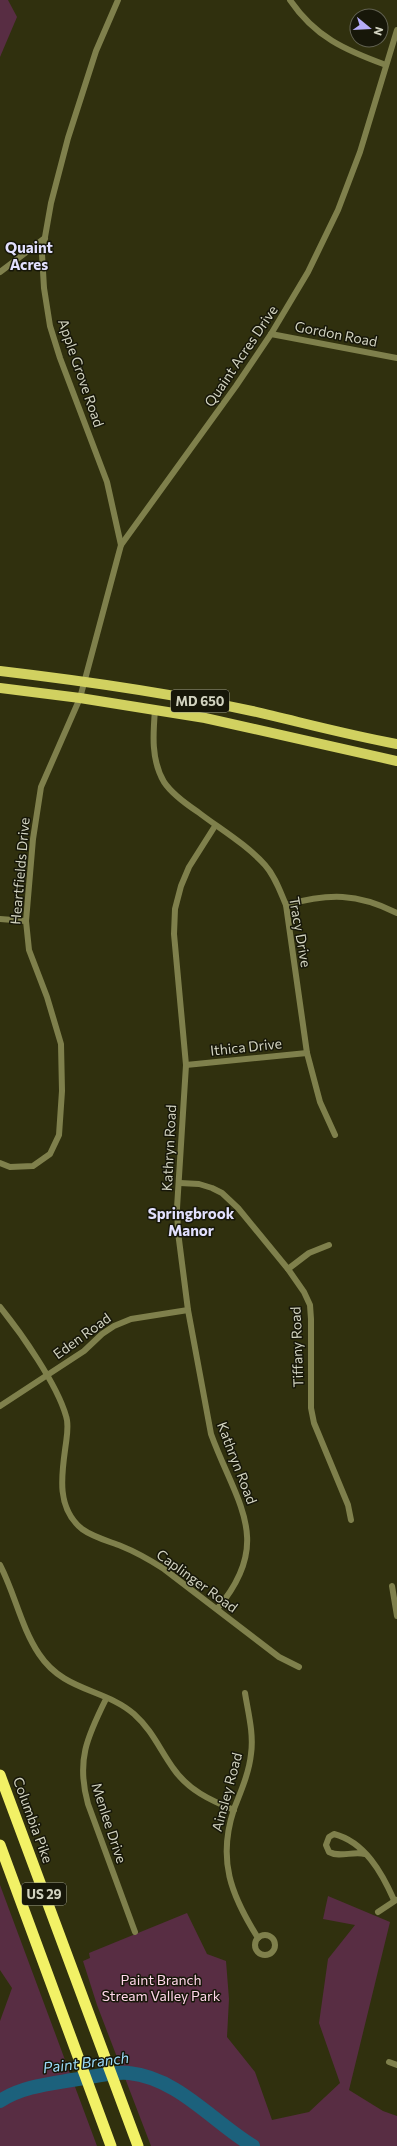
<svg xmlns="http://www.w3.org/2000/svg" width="397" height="2146" viewBox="0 0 397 2146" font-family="Commissioner,sans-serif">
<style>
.green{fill:#582d43}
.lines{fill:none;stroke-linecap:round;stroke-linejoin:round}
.river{stroke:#1c617c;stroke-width:14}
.street{stroke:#7f804c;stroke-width:6}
.primary{stroke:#d1d160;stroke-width:10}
.highway{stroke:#f2f166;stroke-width:11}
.labels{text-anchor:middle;stroke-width:3;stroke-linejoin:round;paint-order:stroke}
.shield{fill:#171709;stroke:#9a9b89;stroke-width:1}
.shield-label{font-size:13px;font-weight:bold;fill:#d2d3c0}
.street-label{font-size:14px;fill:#d2d3c0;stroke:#171709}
.park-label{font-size:14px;fill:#ffd6e9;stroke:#171709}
.neighbourhood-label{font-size:15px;font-weight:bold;fill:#e2e0fe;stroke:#171709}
.water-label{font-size:15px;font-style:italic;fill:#9adbf9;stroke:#171709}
</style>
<rect width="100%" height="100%" fill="#30300e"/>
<g class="green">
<path d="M0,0H8L17,17L0,57Z"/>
<path d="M0,1885L97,2146H0V2021L12,1988L0,1970Z"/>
<path d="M328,1896L390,1922L349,2090L383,2111L397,2116V2146H151L97,2005L83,1961L90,1958L89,1953L187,1913L207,1954L226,1961L229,1999L227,2037L255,2072L272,2120L309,2112L340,2083L319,2023L328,1959L355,1925L323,1919Z"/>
</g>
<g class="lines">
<path class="river" d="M0,2101C21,2087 48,2084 72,2080C89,2078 113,2071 129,2073C178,2078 213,2122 253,2146"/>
<g class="street">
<path d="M118,0L96,51L68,138L51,203L42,254L44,288L50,326L60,358L107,482L121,545"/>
<path d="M290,0C315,37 345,50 386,65"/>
<path d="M0,272L45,238"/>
<path d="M271,334L397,358"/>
<path d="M155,710C153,734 151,760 164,782C172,794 186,804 198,812C220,829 246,844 265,865C275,876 280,891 286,905L307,1053L320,1102L335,1135"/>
<path d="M215,826L189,867L181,886L175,909L174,934L186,1065L177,1208L178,1232L188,1310L211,1434C236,1503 275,1541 217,1609"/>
<path d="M286,905C329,893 357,893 397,913"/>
<path d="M0,919L26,921"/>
<path d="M186,1065L307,1053"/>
<path d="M0,1163L10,1167L33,1166L50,1154L59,1135L62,1091L61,1044L47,997L29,950L26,921L33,839L41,787L80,698L121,545L236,386L271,334L308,272L338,210L360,152L397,30"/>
<path d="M180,1183L199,1184L212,1188L222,1193L238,1208L288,1269L304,1292L310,1305L311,1319V1408L314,1423L348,1505L351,1520"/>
<path d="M288,1269L309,1253L329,1245"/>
<path d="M0,1307C21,1333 57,1384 66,1416C69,1424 67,1435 66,1443C62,1472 55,1507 82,1529C93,1537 108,1541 121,1546C136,1552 150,1560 164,1569L279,1657L299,1667"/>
<path d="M0,1406L84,1351L102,1334L114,1326L131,1319L188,1310"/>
<path d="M0,1565C15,1594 21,1627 39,1654C64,1692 104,1688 134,1714C152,1730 160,1750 173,1768C188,1790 210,1800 234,1810"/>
<path d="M392,1586L397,1616"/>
<path d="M245,1693C248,1712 254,1734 251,1754C249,1773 241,1791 234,1809C217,1860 231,1895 258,1938"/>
<path d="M106,1699C87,1737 76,1761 88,1804L135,1932"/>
<path d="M365,1854C352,1851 340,1858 329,1852L326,1845L329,1837L334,1834C365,1842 382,1873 394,1900"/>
<path d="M378,1912L396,1900"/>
<circle cx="265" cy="1945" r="10"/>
<path d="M389,2062L397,2065"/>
</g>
<g class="primary">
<path d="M0,671C85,681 169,693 252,711C300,722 348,735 397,744"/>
<path d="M0,688L80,698L205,718L397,761"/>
</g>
<g class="highway">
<path d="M0,1775L138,2146"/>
<path d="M0,1845L111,2146"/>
</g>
</g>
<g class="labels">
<g class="shield">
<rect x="171" y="690" width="58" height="22" rx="3"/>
<rect x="22" y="1883" width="44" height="22" rx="3"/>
</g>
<g class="shield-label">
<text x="200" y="706">MD 650</text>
<text x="44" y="1899">US 29</text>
</g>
<g class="street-label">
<text transform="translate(336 334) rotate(11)" y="5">Gordon Road</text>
<text transform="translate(241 356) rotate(-56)" y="5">Quaint Acres Drive</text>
<text transform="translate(81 373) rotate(71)" y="5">Apple Grove Road</text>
<text transform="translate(20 871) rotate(-85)" y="5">Heartfields Drive</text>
<text transform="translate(300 932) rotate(80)" y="5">Tracy Drive</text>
<text transform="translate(246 1047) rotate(-6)" y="5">Ithica Drive</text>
<text transform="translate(169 1148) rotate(-87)" y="5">Kathryn Road</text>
<text transform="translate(82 1336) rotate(-36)" y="5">Eden Road</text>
<text transform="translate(297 1347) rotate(-92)" y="5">Tiffany Road</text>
<text transform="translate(237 1463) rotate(69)" y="5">Kathryn Road</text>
<text transform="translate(197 1581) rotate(36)" y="5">Caplinger Road</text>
<text transform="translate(227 1792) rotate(-75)" y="5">Ainsley Road</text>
<text transform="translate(33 1820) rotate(70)" y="5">Columbia Pike</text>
<text transform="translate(109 1823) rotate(72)" y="5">Menlee Drive</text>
</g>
<g class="park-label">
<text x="161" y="1985">Paint Branch<tspan x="161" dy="16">Stream Valley Park</tspan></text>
</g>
<g class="neighbourhood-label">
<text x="29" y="253">Quaint<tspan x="29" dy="17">Acres</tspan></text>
<text x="191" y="1219">Springbrook<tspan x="191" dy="17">Manor</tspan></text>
</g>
<g class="water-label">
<text transform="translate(86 2063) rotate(-7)" y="5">Paint Branch</text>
</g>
</g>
<g transform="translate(369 28) rotate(108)"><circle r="19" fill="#171709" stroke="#626252"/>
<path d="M0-3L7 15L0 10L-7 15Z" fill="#b5acf8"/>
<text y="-6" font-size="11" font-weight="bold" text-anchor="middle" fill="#d2d3c0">N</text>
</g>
</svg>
